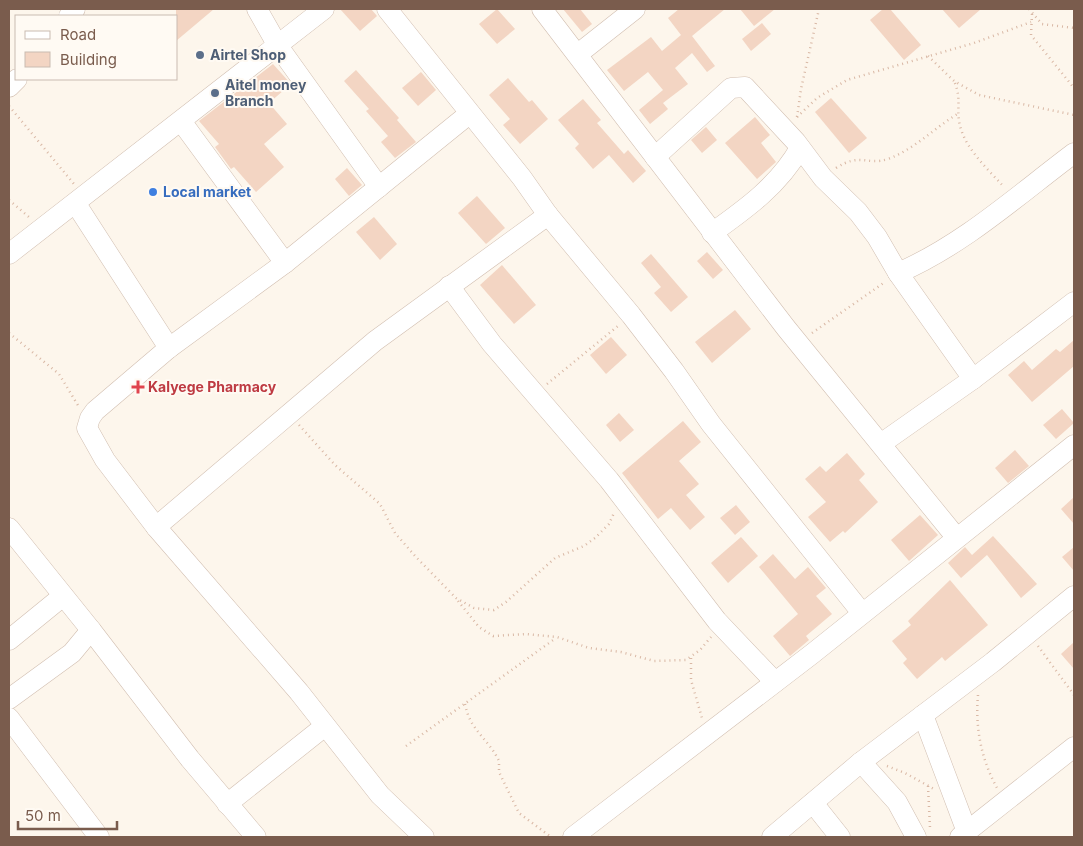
<svg xmlns="http://www.w3.org/2000/svg" width="1083" height="846" viewBox="0 0 1083 846" font-family="Inter,sans-serif">
<style>
.building{fill:#f3d5c3}
.lines{fill:none;stroke-linecap:round;stroke-linejoin:round}
.minor-casing{stroke:#d1beb0;stroke-width:21}
.path{stroke:#d9b8a5;stroke-width:2.5;stroke-dasharray:1 4;stroke-linecap:butt}
.minor{stroke:#fff;stroke-width:20}
.service-dot{fill:#5c6f8a;stroke:#fffaf3;stroke-width:2}
.shop-dot{fill:#3f7fe0;stroke:#fffaf3;stroke-width:2}
.health-dot{fill:#e0444e;stroke:#fffaf3;stroke-width:2}
.labels{text-anchor:middle;stroke-width:4;stroke-linejoin:round;paint-order:stroke}
.service-label{font-size:14px;font-weight:bold;fill:#4e5e75;stroke:#fffaf3;text-anchor:start}
.shop-label{font-size:14px;font-weight:bold;fill:#366cbe;stroke:#fffaf3;text-anchor:start}
.health-label{font-size:14px;font-weight:bold;fill:#be3a42;stroke:#fffaf3;text-anchor:start}
</style>
<rect width="100%" height="100%" fill="#fdf6ec"/>
<g class="building">
<path d="M176,9H214L176,41Z"/>
<path d="M340,9H371L377,16L360,31Z"/>
<path d="M497,9L515,29L497,44L479,24Z"/>
<path d="M563,9H580L592,24L582,32Z"/>
<path d="M679,9H725L692,36L715,66L707,72L692,53L675,68L688,84L663,103L668,109L650,124L639,110L663,90L648,72L624,91L607,70L651,37L662,51L681,35L668,18Z"/>
<path d="M740,9H775L754,26Z"/>
<path d="M883,9H890L921,45L904,60L870,20Z"/>
<path d="M942,9H981L959,28Z"/>
<path d="M762,23L771,34L751,51L742,39Z"/>
<path d="M273,64L291,84L269,103L287,124L264,144L284,167L256,192L234,167L231,169L215,147L219,144L199,121Z"/>
<path d="M356,70L399,118L397,120L416,142L395,158L381,142L388,136L366,111L369,109L344,81Z"/>
<path d="M421,72L436,90L418,106L402,88Z"/>
<path d="M508,78L529,102L532,100L548,119L520,144L503,125L510,119L489,95Z"/>
<path d="M831,98L867,138L849,153L815,112Z"/>
<path d="M583,99L601,120L597,123L624,154L628,150L646,171L633,183L609,155L593,169L575,148L579,144L558,120Z"/>
<path d="M755,117L770,135L761,143L776,162L757,179L725,143Z"/>
<path d="M706,127L717,140L702,153L691,140Z"/>
<path d="M347,168L362,185L349,196L335,179Z"/>
<path d="M477,196L505,228L486,244L458,213Z"/>
<path d="M374,217L397,244L380,260L356,232Z"/>
<path d="M707,252L723,270L713,279L697,261Z"/>
<path d="M651,254L688,297L671,312L654,293L661,287L641,263Z"/>
<path d="M502,265L536,305L514,324L480,285Z"/>
<path d="M735,310L751,329L712,363L695,342Z"/>
<path d="M611,337L627,355L606,374L590,355Z"/>
<path d="M1074,340V366L1032,402L1008,375L1024,361L1032,370L1056,349L1060,352Z"/>
<path d="M1062,409L1074,423L1056,439L1043,425Z"/>
<path d="M619,413L634,430L620,442L606,425Z"/>
<path d="M683,421L701,442L679,461L699,484L686,495L705,517L690,530L671,508L658,519L622,473Z"/>
<path d="M1015,450L1029,466L1008,483L995,468Z"/>
<path d="M847,453L865,474L859,480L878,502L845,533L843,531L830,542L808,517L826,502L805,479L820,466L826,472Z"/>
<path d="M1074,497V524L1061,509Z"/>
<path d="M736,505L750,522L735,535L720,518Z"/>
<path d="M920,515L938,535L909,561L891,540Z"/>
<path d="M993,536L1037,584L1021,598L987,555L961,578L948,563L965,547L972,555Z"/>
<path d="M741,537L758,556L728,583L711,563Z"/>
<path d="M1074,547V571L1062,557Z"/>
<path d="M773,554L795,579L808,567L826,588L816,596L832,614L806,636L809,640L790,656L773,636L798,614L759,567Z"/>
<path d="M950,580L988,625L945,661L942,657L917,679L903,663L907,659L892,641L911,625L908,621Z"/>
<path d="M1074,642V669L1061,654Z"/>
</g>
<g class="lines">
<defs>
<g id="minor">
<path d="M257,9L278,46L379,187"/>
<path d="M387,9L522,178L548,215L631,315L674,371L711,424L862,613"/>
<path d="M542,9L786,328L956,537"/>
<path d="M69,16L75,9"/>
<path d="M578,54L635,9"/>
<path d="M9,87L17,79"/>
<path d="M181,121L285,263"/>
<path d="M655,157L731,88L745,87L796,142L823,178L858,212L877,237L898,273L973,379"/>
<path d="M76,204L169,348"/>
<path d="M712,233C747,208 779,185 800,148"/>
<path d="M9,254L324,9"/>
<path d="M898,273C963,245 1018,195 1074,153"/>
<path d="M449,286L492,344L609,480L717,621L775,682"/>
<path d="M882,443L973,379L1074,302"/>
<path d="M156,527L375,341L548,215"/>
<path d="M9,528L91,630L190,759L256,837"/>
<path d="M9,640L63,596"/>
<path d="M9,699L72,653L91,630"/>
<path d="M923,715L967,832"/>
<path d="M9,718L99,837"/>
<path d="M861,762L897,802L916,837"/>
<path d="M813,803L840,837"/>
<path d="M227,804L325,726"/>
<path d="M424,837L380,795L299,692L156,527L105,460L87,428L90,418L95,411L169,348L285,263L469,114"/>
<path d="M573,837L812,654L1074,445"/>
<path d="M772,837L861,762L993,662L1074,596"/>
<path d="M960,837L1074,747"/>
</g>
</defs>
<use href="#minor" class="minor-casing"/>
<g class="path">
<path d="M1029,9L1042,24L1074,28"/>
<path d="M1032,14L1031,35L1074,88"/>
<path d="M928,56L954,81L979,95L1074,115"/>
<path d="M955,83C961,100 957,106 959,121C963,147 987,168 1003,186"/>
<path d="M9,106L74,184"/>
<path d="M797,117L817,98L847,80L974,43L1031,22"/>
<path d="M797,117L801,89L819,9"/>
<path d="M836,168C861,152 866,166 888,159C915,149 934,128 959,113"/>
<path d="M9,200L30,218"/>
<path d="M9,333L59,374L79,407"/>
<path d="M812,333L885,282"/>
<path d="M547,384L618,326"/>
<path d="M299,425L335,465L380,504L395,533L416,557L456,598L474,608L494,610L506,602L555,558L584,546L595,538L609,524L614,513"/>
<path d="M458,601L479,627L493,636L526,634L557,637L589,648L621,652L654,661L686,660L700,650L711,637"/>
<path d="M1038,646L1074,695"/>
<path d="M691,658V680L702,718"/>
<path d="M978,695C975,727 981,759 997,788"/>
<path d="M465,704C470,731 488,738 499,761V772L519,813L551,837"/>
<path d="M406,746L556,638"/>
<path d="M887,766L905,773L934,789"/>
<path d="M928,786L930,828"/>
</g>
<use href="#minor" class="minor"/>
</g>
<g class="service-dot">
<circle cx="200" cy="55" r="5"/>
<circle cx="215" cy="93" r="5"/>
</g>
<circle class="shop-dot" cx="153" cy="192" r="5"/>
<path class="health-dot" d="M135.5 379.5h5v5h5v5h-5v5h-5v-5h-5v-5h5z"/>
<g class="labels">
<g class="service-label">
<text x="210" y="60">Airtel Shop</text>
<text x="225" y="90">Aitel money<tspan x="225" dy="16">Branch</tspan></text>
</g>
<g class="shop-label">
<text x="163" y="197">Local market</text>
</g>
<g class="health-label">
<text x="148" y="392">Kalyege Pharmacy</text>
</g>
</g>
<rect width="1083" height="846" fill="none" stroke="#7a5c4d" stroke-width="20"/>
<rect x="15" y="15" width="162" height="65" fill="#fffaf3" stroke="#cabbb1"/>
<rect x="25" y="31" width="25" height="8" fill="#ffffff" stroke="#cabbb1"/>
<text x="60" y="40" font-size="15" fill="#7a5c4d">Road</text>
<rect x="25" y="52" width="25" height="15" fill="#f3d5c3" stroke="#cabbb1"/>
<text x="60" y="65" font-size="15" fill="#7a5c4d">Building</text>
<path d="M18 821v8h99v-8" fill="none" stroke="#7a5c4d" stroke-width="2.5"/>
<text x="25" y="821" font-size="15" fill="#7a5c4d" stroke="#fffaf3" stroke-width="4" paint-order="stroke">50 m</text>
</svg>
